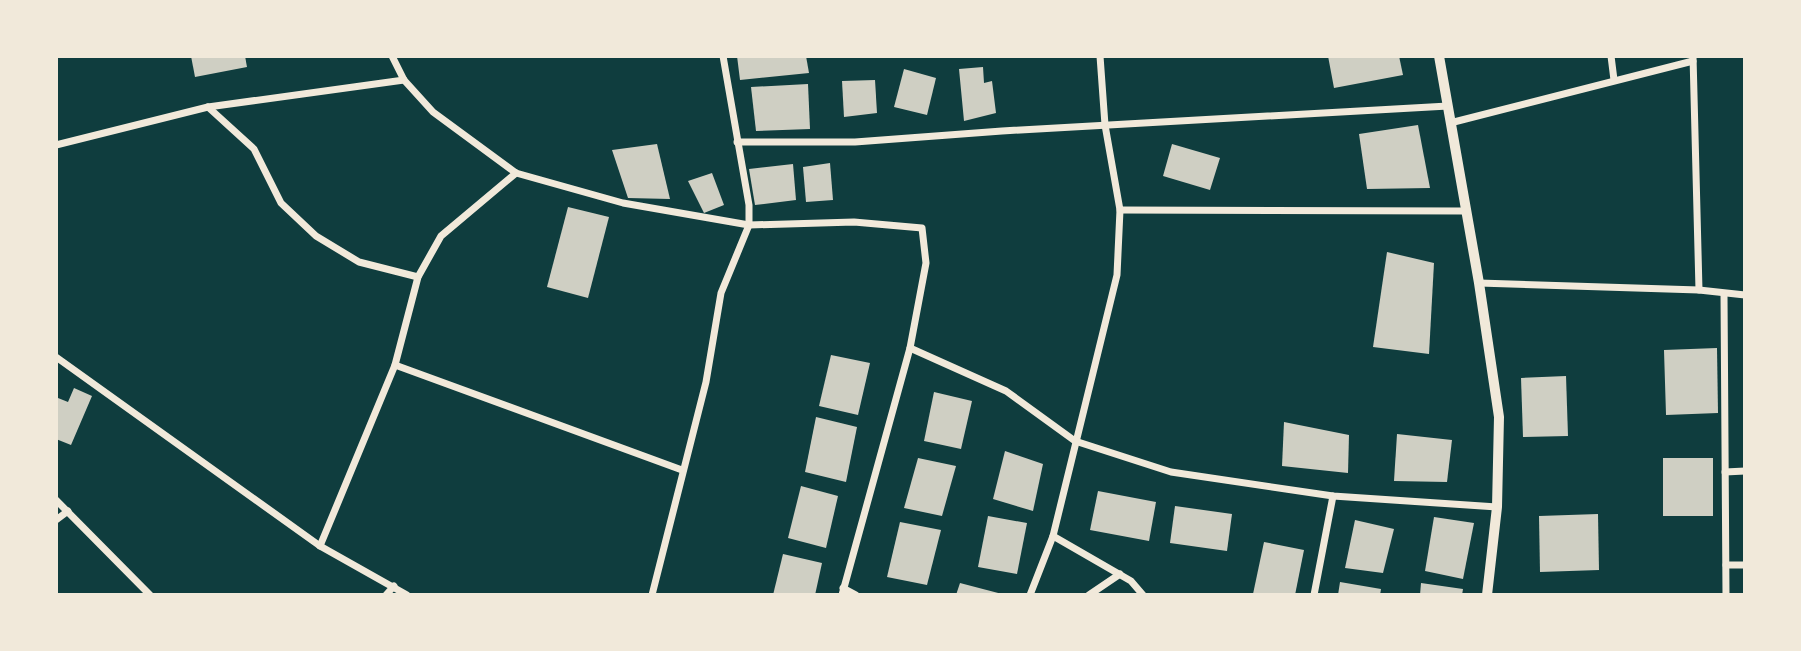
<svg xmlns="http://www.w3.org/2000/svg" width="1801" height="651" viewBox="0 0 1801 651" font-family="Raleway,sans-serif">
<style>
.building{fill:#cfcfc3}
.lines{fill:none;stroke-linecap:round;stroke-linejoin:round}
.minor{stroke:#f1e9da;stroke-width:7}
.tertiary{stroke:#f1e9da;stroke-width:10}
</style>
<rect width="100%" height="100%" fill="#0f3d3e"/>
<g class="building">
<path d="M191,56H245L247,67L195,77Z"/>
<path d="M737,56H806L809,73L740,80Z"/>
<path d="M1328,56H1399L1403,75L1334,88Z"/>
<path d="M983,67L984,83L992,81L996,113L964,121L959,69Z"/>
<path d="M904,69L936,78L927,115L894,107Z"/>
<path d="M875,80L877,113L844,117L842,81Z"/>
<path d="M808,84L810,129L756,131L751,87Z"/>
<path d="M1418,125L1430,188L1367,189L1359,134Z"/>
<path d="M657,144L670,199L628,198L612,150Z"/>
<path d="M1172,144L1220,158L1210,190L1163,176Z"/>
<path d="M830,163L833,200L806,202L803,167Z"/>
<path d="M793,164L796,200L755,205L749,169Z"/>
<path d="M712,173L724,205L704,213L688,181Z"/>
<path d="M568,207L609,217L588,298L547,287Z"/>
<path d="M1387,252L1434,263L1429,354L1373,347Z"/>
<path d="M1717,348L1718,413L1666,415L1664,350Z"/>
<path d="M831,355L870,363L858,415L819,406Z"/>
<path d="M1566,376L1568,436L1523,437L1521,378Z"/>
<path d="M74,388L92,396L71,445L56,439V403L58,398L68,402Z"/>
<path d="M934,392L972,401L961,449L924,441Z"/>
<path d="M816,417L857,427L846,482L805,472Z"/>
<path d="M1284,422L1349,435L1348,473L1282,466Z"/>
<path d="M1397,434L1452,440L1447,482L1394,481Z"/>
<path d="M1005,451L1043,464L1033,511L993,499Z"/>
<path d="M918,458L956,466L942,516L904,508Z"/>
<rect x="1663" y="458" width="50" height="58"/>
<path d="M801,486L838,496L826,548L788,538Z"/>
<path d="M1098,491L1156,502L1149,541L1090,530Z"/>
<path d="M1175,506L1232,514L1227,551L1170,543Z"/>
<path d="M1598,514L1599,570L1540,572L1539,516Z"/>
<path d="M988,516L1027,523L1017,574L978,567Z"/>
<path d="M1434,517L1474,523L1463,579L1425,571Z"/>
<path d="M1355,520L1394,529L1383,573L1345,568Z"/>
<path d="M900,522L941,530L927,585L887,577Z"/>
<path d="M1264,542L1304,550L1295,595L1253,594Z"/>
<path d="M783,554L822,563L815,595H773Z"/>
<path d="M1340,582L1381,589L1380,595H1338Z"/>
<path d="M960,583L1002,594L1001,595H956Z"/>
<path d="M1421,583L1463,589L1462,595H1420Z"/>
</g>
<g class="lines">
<g class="minor">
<path d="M392,56L404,80L433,112L516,173L623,203L749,225L854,222L922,228L926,263L910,348L1006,391L1075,441L1171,472L1333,496L1497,507"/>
<path d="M1611,56L1614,80"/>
<path d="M1693,56L1699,290"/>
<path d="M208,107L254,149L281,203L316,236L359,262L418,277"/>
<path d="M1450,123L1693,61"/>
<path d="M737,142H855L1002,131L1448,106"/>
<path d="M56,145L208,107L404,80"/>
<path d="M1120,210L1465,211"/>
<path d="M1479,283L1699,290L1745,295"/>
<path d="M1724,294L1726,595"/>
<path d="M56,357L320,546L407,595"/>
<path d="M395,365L682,470"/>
<path d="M1725,472L1745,471"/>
<path d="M56,500L150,595"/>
<path d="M56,520L68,511"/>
<path d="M1053,536L1131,581L1143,595"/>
<path d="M320,546L395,365L418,277L441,236L516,173"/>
<path d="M1726,565H1745"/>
<path d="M843,588L856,595"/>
<path d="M386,595L394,586"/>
<path d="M652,595L706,382L721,293L749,225V205L723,56"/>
<path d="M842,595L910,348"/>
<path d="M1030,595L1053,536L1117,275L1120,210L1105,125L1100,56"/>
<path d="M1089,595L1120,574"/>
<path d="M1314,595L1333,496"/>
</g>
<path class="tertiary" d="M1439,56L1479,283L1499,417L1497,507L1487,595"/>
</g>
<rect width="1801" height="651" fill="none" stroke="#f1e9da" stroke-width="116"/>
</svg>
